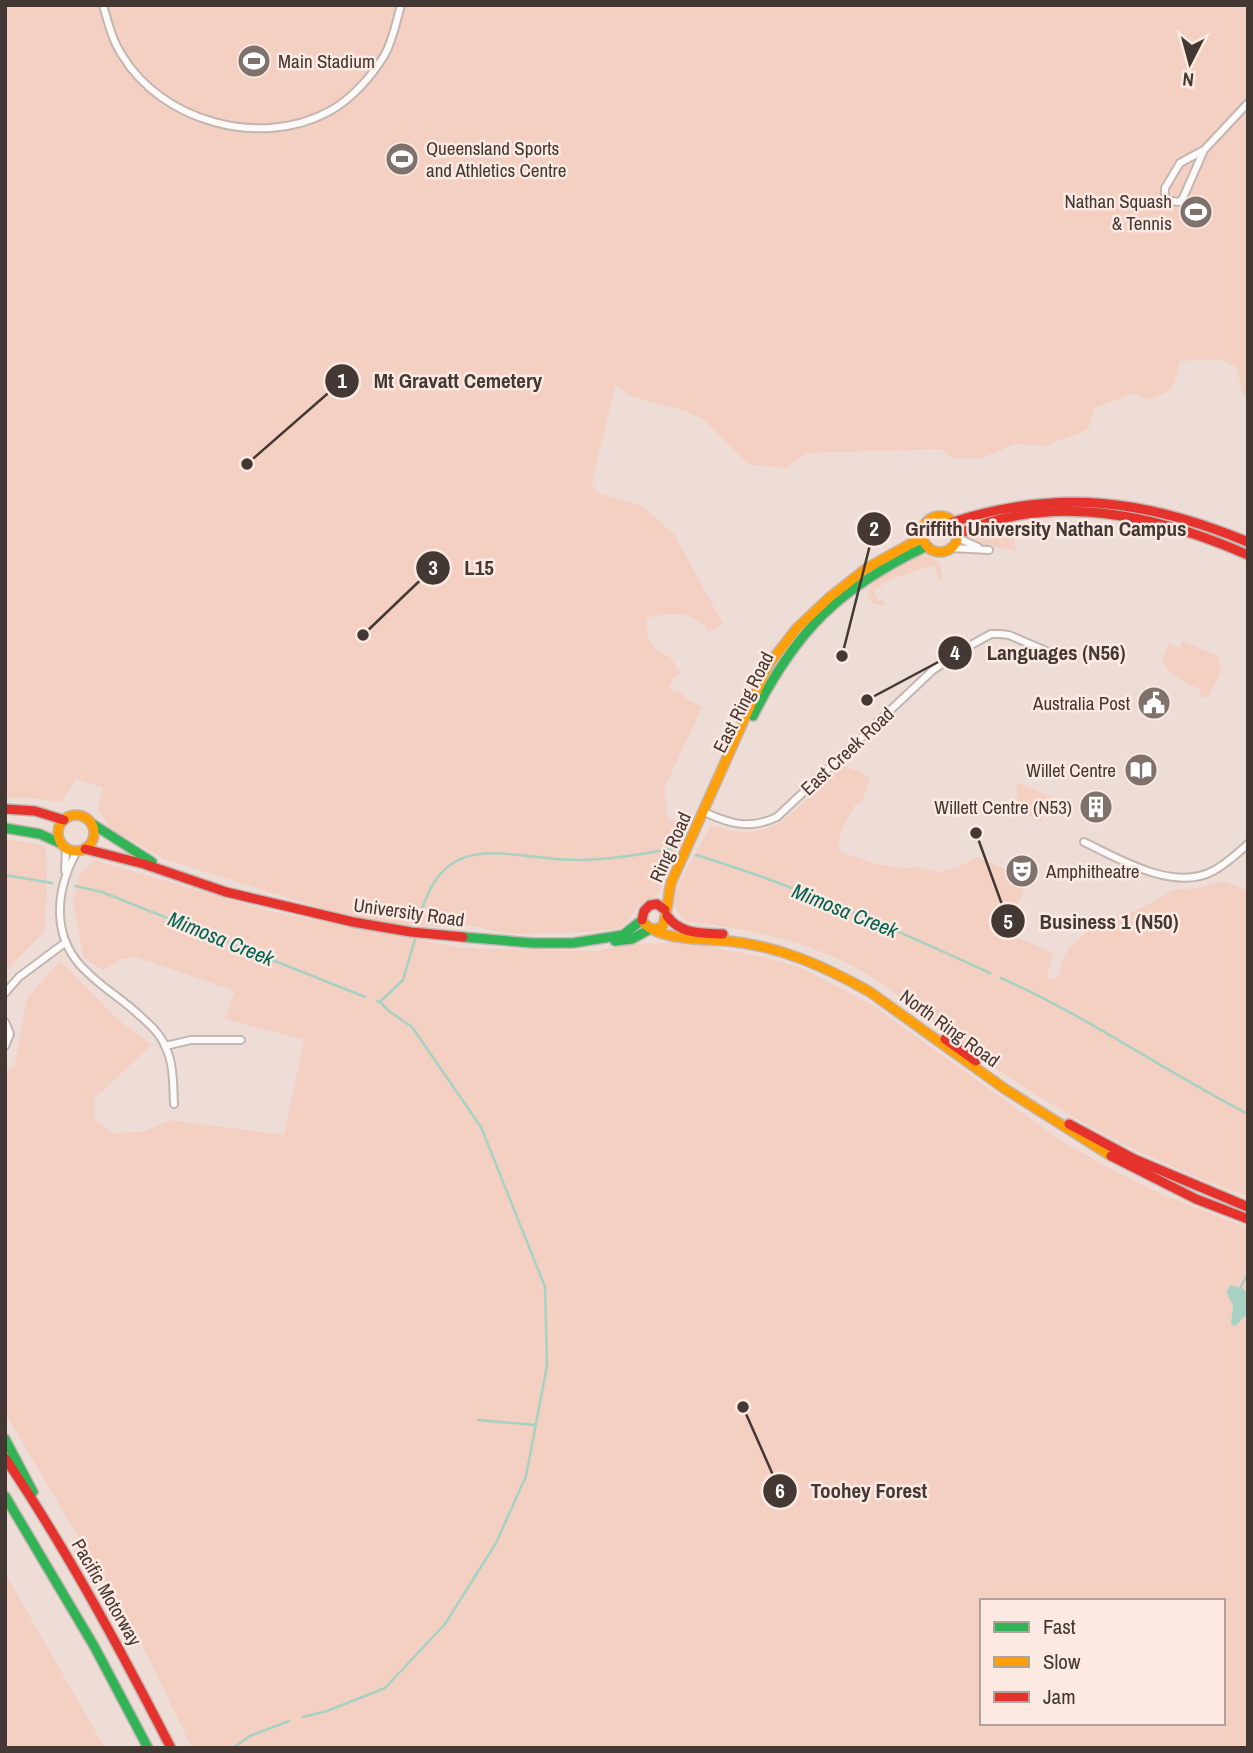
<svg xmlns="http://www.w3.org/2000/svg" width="1253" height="1753" viewBox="0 0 1253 1753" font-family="'Archivo Narrow',sans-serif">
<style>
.green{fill:#f3d0c2;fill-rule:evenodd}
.water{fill:#a7d2c3}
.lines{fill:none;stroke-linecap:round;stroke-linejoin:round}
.stream{stroke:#a7d2c3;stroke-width:2.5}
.street-casing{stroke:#c3b5b0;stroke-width:10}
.fast-casing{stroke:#c3b5b0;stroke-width:12}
.slow-casing{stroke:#c3b5b0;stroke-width:12}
.jam-casing{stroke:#c3b5b0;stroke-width:12}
.street{stroke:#fcfaf9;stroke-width:6}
.fast{stroke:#30b455;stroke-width:9}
.slow{stroke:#ff9f0a;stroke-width:9}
.jam{stroke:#e5322d;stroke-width:9}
.labels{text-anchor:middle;stroke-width:5;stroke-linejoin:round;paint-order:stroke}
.poi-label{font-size:19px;fill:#433833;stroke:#fce9e2;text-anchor:end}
.street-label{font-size:19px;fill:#433833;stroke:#fce9e2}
.water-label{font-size:21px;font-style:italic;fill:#006351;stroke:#fce9e2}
.leader{fill:none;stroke:#433833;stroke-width:2.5}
.callout-dot{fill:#433833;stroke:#fce9e2;stroke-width:2.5}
.mark-label{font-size:21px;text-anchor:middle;font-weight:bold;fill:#fff}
.callout-label{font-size:21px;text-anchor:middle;font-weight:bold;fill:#433833;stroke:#fce9e2;stroke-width:5;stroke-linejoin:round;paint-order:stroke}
</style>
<rect width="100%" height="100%" fill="#eeddd7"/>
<g class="green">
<path d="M5,5H1248V395L1242,393L1237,368L1219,359L1180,361C1174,388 1176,389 1149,400L1134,393L1095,408L1088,429L1046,446L1015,444L982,458L955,459L941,449L808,453L785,468L749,465L703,419L685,411L630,396L616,385L591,486L596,487L595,492L642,506L674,534L723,624L709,632C694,610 670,612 646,618L648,637L654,648L670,657L681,673L674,678L669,687L674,693L680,692L688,700L702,707L664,789L668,819L689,822L660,890L653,898L637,906L631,918L620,928L590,932L524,934L504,933L473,926L437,927L359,920L164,859L110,828L97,808L103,788L76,779L61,802L31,798H5Z"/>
<path d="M1015,524L1014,538L1016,551L977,543L968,538L981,532Z"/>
<path d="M922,555L929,556L940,563L942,581H940L934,565L881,583L882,587L874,590L878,601L883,599L885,606L874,604L868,598C870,571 900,563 922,555Z"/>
<path d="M1183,641L1218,656L1221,670L1208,698L1201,696L1199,689C1183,681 1169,677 1162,659L1169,643L1179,648Z"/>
<path d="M844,766L864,773L870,780L862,802L855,805C848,822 836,832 839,851L877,864L905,868L918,867L938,872L958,867L977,857L1008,870L1012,883L1025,888L1005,932L1053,953L1047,975L1049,978L1054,979L1059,975L1061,962L1069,948L1089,930L1143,907L1173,890L1197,888L1223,881L1248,891V1196C1155,1165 1059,1114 980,1057C942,1030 908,1000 869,975C814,942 749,928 687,922C678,916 675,906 672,896L711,825C719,826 725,830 733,831C751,834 767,830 783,821Z"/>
<path d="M1016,782L1052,797L1041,821L1019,812Z"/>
<path d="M5,839L46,846L47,894L44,932L5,972Z"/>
<path d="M94,860L269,911L462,948L597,951L629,944L685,942L768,958L801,968L871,1004L1060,1140L1111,1169L1164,1195L1248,1228V1748H192L144,1648L5,1413V1071L14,1068L27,998L60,961L121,1022L152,1045L94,1099L95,1119L113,1133L143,1132L170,1120L284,1135L304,1040L225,1019L235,991L136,957L121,959L103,970L84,958L73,903L79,875ZM982,1601H1223V1723H982Z"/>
<path d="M5,1573L105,1748H5Z"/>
</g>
<path class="water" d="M1231,1285L1244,1289L1248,1298L1246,1315L1235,1326L1231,1324L1233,1305L1226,1292Z"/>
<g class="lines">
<g class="stream">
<path d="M696,855C798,886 894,929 990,973"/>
<path d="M5,875L52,883"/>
<path d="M75,886L102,892L365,997"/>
<path d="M419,921C442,821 512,862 584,860C615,859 645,854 674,848"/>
<path d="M1001,978C1087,1016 1164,1071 1248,1114"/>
<path d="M377,1001L380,1002L403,980L415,939"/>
<path d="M1240,1288L1248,1273"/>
<path d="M478,1420L536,1425"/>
<path d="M303,1717L327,1711L385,1688L445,1624L496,1543L526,1476L547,1366L545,1287L481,1127L412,1027L389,1011L380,1002"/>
<path d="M233,1748L250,1736L289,1721"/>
</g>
<defs>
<g id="street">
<path d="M103,5C108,22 112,40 122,55C162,122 260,148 328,112C351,100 371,77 384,56C393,41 396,22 401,5"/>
<path d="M1204,150L1183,198L1179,202L1165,200V188L1180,163L1204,150L1248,103"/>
<path d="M958,538L978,547"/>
<path d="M951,548L989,550"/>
<path d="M704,812C730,824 750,830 777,817L933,670L971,645L991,634H1000L1009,635L1058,656"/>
<path d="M1084,842C1119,859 1174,892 1213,871C1226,864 1237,854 1248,844"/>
<path d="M77,851C55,891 50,939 88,973C103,988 122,999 138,1014C148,1023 160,1033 165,1046C174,1063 173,1085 174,1104"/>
<path d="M65,871L66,848"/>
<path d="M5,993L19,977L66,942"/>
<path d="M5,1022L10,1034L5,1046"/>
<path d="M165,1046L191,1040H241"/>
</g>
<g id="fast">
<path d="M753,716C796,630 840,587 927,546"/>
<path d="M91,823L152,862"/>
<path d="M5,828L40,834L62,844"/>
<path d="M463,937L532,943H573L623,935L642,920"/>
<path d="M615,941L632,939L650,929"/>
<path d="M5,1439L33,1492"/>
<path d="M5,1496L94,1646L148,1748"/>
</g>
<g id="slow">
<circle cx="940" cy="534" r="18"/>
<circle cx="76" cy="833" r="18"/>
<path d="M642,920C654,941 706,939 728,941C780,946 826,967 870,992L1005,1089L1111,1156"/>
<path d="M654,929L662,927C667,918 668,895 671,883L769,664L797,628L830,597L867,568L923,537"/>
</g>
<g id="jam">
<path d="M953,522C1059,488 1147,500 1248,542"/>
<path d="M958,534C969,530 981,524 993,521C1079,497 1169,520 1248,555"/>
<path d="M5,809L35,811L64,820"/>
<path d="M85,849L144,864L226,892L353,922L411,932L463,937"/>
<path d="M667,916C681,935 702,933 723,934"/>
<path d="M642,920L644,911L650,905L657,904L665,910"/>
<path d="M945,1039L976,1061"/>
<path d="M1069,1124L1134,1159L1248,1207"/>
<path d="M1111,1156L1196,1199L1248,1219"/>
<path d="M5,1458C67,1550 120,1649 171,1748"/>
</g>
</defs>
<use href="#street" class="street-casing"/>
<use href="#fast" class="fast-casing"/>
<use href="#slow" class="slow-casing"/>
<use href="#jam" class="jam-casing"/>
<use href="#street" class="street"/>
<use href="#fast" class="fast"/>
<use href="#slow" class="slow"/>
<use href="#jam" class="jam"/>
</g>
<defs>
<symbol id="stadium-disc" viewBox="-11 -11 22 22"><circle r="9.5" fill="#7f726c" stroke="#fce9e2"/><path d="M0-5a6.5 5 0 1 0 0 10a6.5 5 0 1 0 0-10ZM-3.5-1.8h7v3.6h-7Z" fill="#fff"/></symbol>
<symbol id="civic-disc" viewBox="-11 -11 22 22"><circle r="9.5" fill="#7f726c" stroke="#fce9e2"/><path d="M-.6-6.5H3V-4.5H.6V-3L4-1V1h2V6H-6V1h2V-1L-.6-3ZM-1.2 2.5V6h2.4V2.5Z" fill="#fff"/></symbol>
<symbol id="library-disc" viewBox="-11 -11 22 22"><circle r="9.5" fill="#7f726c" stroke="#fce9e2"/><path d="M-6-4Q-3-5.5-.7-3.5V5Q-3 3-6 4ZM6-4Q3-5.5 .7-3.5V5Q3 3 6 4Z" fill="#fff"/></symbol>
<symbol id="building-disc" viewBox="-11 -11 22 22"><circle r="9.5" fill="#7f726c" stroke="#fce9e2"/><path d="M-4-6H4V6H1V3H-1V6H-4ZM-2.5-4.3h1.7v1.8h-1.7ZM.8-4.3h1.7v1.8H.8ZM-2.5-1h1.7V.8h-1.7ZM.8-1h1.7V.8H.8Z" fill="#fff"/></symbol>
<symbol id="theatre-disc" viewBox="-11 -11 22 22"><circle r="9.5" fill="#7f726c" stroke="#fce9e2"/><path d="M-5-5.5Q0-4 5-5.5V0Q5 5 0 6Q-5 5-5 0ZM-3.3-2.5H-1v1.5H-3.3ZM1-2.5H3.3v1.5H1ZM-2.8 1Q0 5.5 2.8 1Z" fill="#fff"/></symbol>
</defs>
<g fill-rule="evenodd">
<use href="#stadium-disc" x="235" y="42" width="38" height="38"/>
<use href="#stadium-disc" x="383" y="140" width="38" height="38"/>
<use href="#stadium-disc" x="1177" y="193" width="38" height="38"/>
<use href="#civic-disc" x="1135" y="684" width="38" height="38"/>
<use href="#library-disc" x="1122" y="751" width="38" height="38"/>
<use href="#building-disc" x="1077" y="788" width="38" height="38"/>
<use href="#theatre-disc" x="1003" y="852" width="38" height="38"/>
</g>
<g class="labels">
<g class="poi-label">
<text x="278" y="68" text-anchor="start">Main Stadium</text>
<text x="426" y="155" text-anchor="start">Queensland Sports<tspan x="426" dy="22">and Athletics Centre</tspan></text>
<text x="1172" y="208">Nathan Squash<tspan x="1172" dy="22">&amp; Tennis</tspan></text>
<text x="1130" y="710">Australia Post</text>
<text x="1116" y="777">Willet Centre</text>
<text x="1072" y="814">Willett Centre (N53)</text>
<text x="1046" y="878" text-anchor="start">Amphitheatre</text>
</g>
<g class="street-label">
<text transform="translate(743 702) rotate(-63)" y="7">East Ring Road</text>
<text transform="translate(847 751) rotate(-43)" y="7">East Creek Road</text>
<text transform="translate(670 847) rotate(-66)" y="7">Ring Road</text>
<text transform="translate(409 912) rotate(8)" y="7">University Road</text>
<text transform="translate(950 1028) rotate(36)" y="7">North Ring Road</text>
<text transform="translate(107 1592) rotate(60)" y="7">Pacific Motorway</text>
</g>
<g class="water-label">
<text transform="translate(845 911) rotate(22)" y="7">Mimosa Creek</text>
<text transform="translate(221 939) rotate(22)" y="7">Mimosa Creek</text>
</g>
</g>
<path class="leader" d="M247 464L342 381M842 656L874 529M363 635L433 568M867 700L955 653M976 833L1008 921M743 1407L780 1491"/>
<g class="callout-dot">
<circle cx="247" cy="464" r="7"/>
<circle cx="842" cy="656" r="7"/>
<circle cx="363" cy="635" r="7"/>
<circle cx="867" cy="700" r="7"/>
<circle cx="976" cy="833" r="7"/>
<circle cx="743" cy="1407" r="7"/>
<circle cx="342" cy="381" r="18"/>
<circle cx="874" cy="529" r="18"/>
<circle cx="433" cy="568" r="18"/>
<circle cx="955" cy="653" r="18"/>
<circle cx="1008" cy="921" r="18"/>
<circle cx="780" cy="1491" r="18"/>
</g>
<g class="mark-label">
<text x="342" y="388">1</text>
<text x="874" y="536">2</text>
<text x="433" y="575">3</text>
<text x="955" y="660">4</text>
<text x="1008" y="929">5</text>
<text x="780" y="1498">6</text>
</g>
<g class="callout-label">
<text x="458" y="388">Mt Gravatt Cemetery</text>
<text x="1046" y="536">Griffith University Nathan Campus</text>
<text x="479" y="575">L15</text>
<text x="1056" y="660">Languages (N56)</text>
<text x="1109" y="929">Business 1 (N50)</text>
<text x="869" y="1498">Toohey Forest</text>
</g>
<rect width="1253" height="1753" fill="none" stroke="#433833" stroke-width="14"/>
<rect x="980" y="1599" width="245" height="126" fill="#fce9e2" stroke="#b2a29c" stroke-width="2"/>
<rect x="994" y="1622" width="35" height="10" fill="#30b455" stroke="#b2a29c" stroke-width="2"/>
<text x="1043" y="1634" font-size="21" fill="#433833">Fast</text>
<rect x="994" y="1657" width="35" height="10" fill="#ff9f0a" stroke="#b2a29c" stroke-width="2"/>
<text x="1043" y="1669" font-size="21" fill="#433833">Slow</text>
<rect x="994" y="1692" width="35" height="10" fill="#e5322d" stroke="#b2a29c" stroke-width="2"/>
<text x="1043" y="1704" font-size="21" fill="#433833">Jam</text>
<g transform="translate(1190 63) rotate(186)" stroke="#fce9e2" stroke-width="5" paint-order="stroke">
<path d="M0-5L12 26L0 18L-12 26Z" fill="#433833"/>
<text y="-10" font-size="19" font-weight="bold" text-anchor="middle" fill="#433833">N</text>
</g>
</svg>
